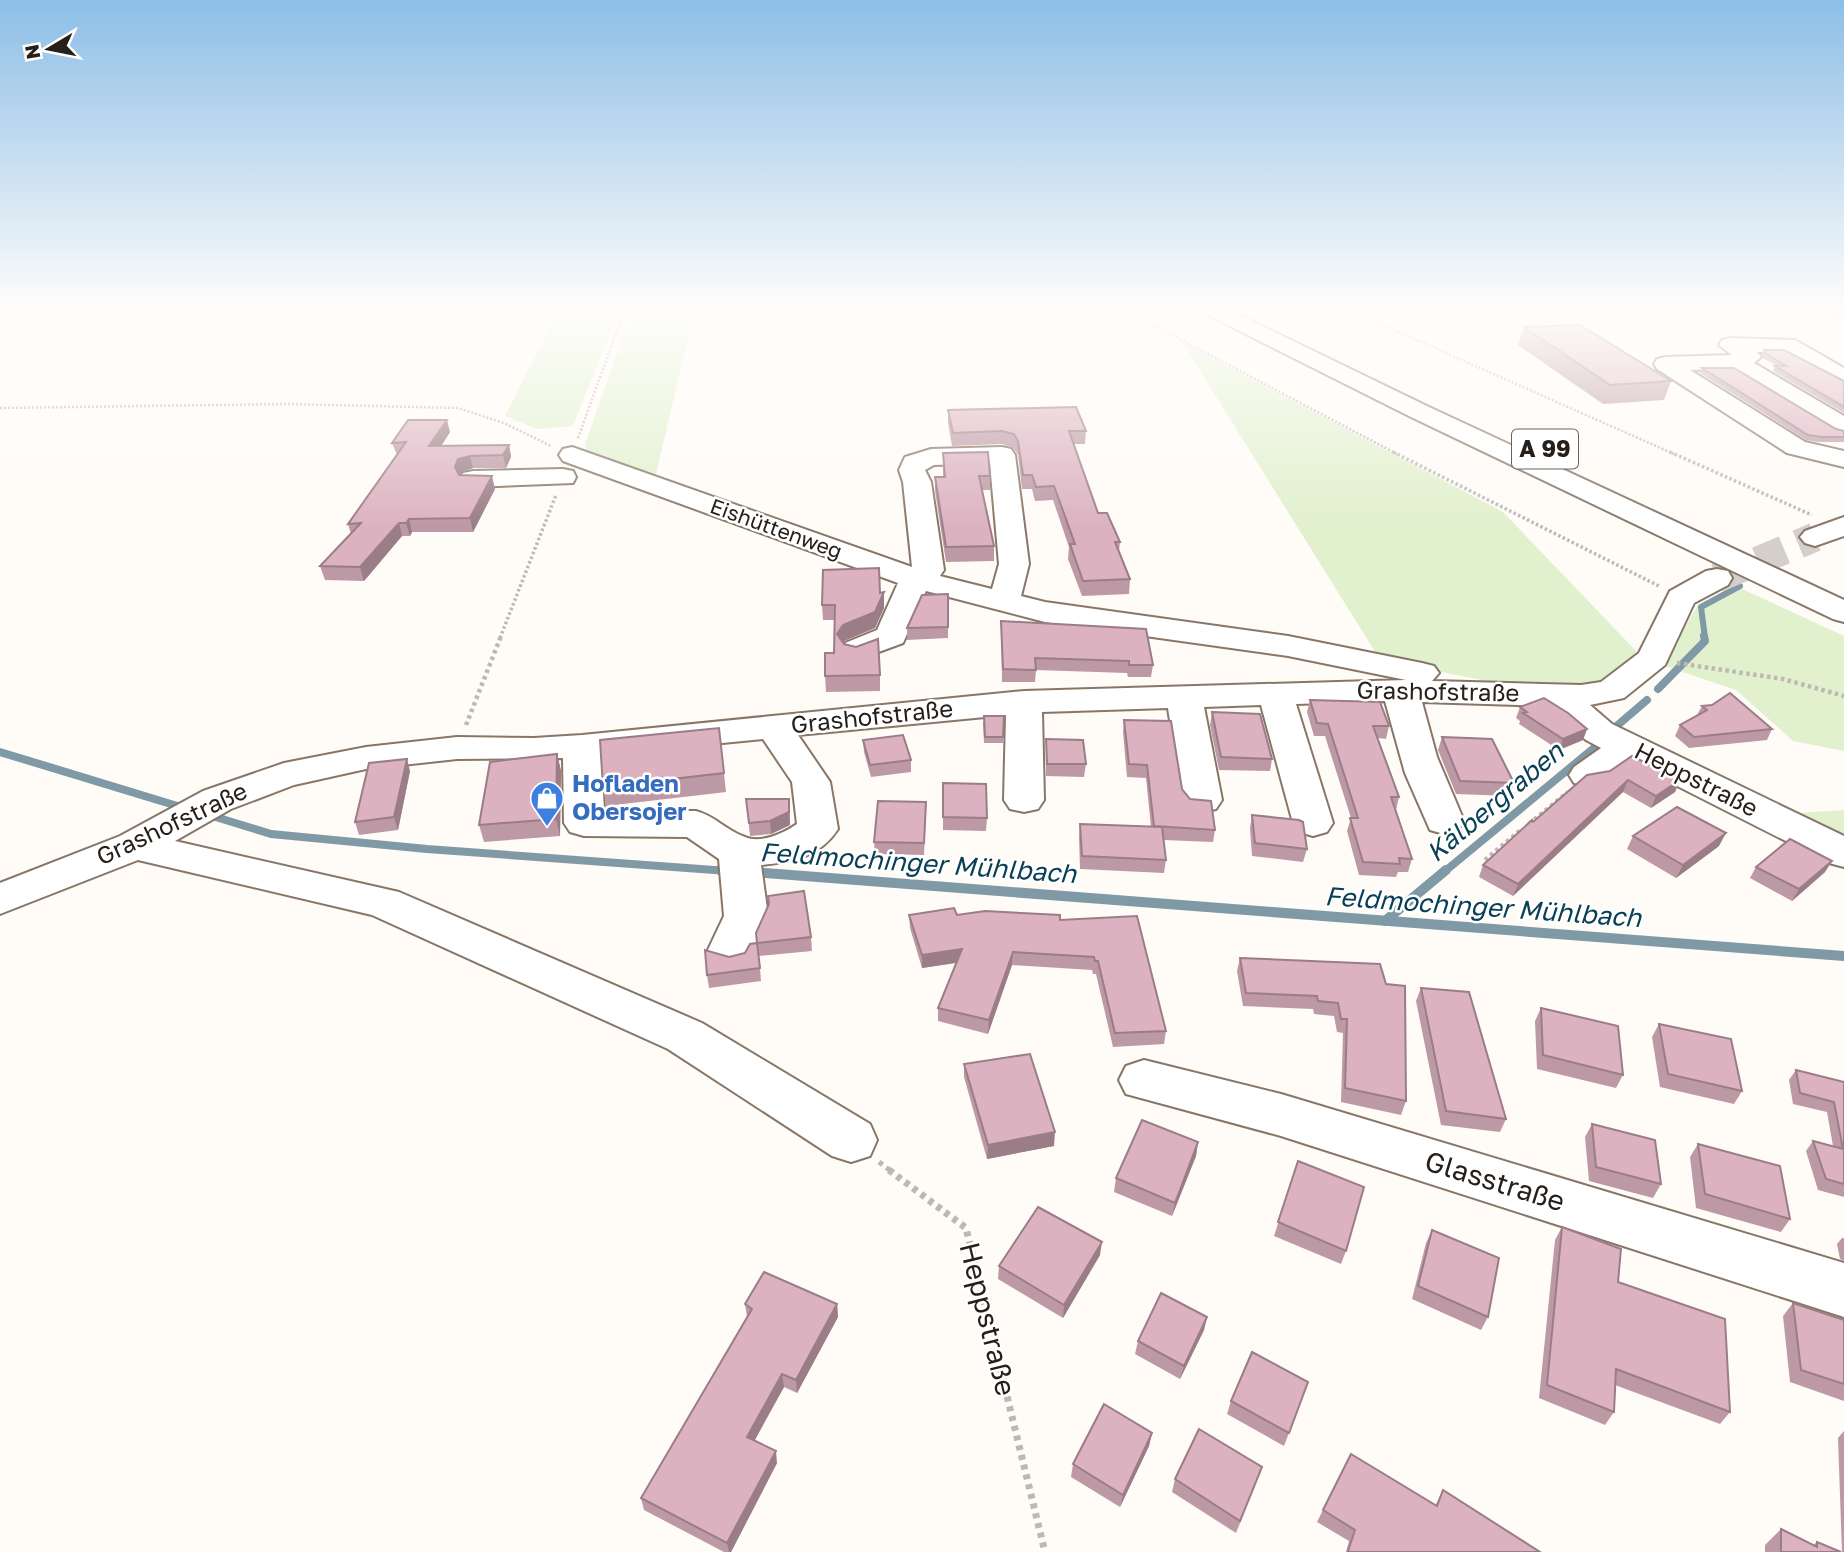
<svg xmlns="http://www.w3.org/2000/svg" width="1844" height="1552" viewBox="0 0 1844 1552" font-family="'Golos Text',sans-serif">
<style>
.green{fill:#e1f0cd}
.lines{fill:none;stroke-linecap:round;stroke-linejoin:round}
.stream-far2{stroke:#7f99a7;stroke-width:6}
.stream-far1{stroke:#7f99a7;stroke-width:8}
.stream{stroke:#7f99a7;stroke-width:10}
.minor-tunnel{stroke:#d4cfcb;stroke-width:29;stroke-dasharray:29 15;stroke-linecap:butt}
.minor-casing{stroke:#887666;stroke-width:4}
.highway-casing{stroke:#887666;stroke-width:4}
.path-far4{stroke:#bdb8b4;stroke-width:2.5;stroke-dasharray:2 2;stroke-linecap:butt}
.path-far3{stroke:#bdb8b4;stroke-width:3.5;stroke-dasharray:2.5 2.5;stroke-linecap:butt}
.path-far2{stroke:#bdb8b4;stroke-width:4.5;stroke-dasharray:3.5 3.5;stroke-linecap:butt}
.path-far1{stroke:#bdb8b4;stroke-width:5;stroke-dasharray:4.5 4.5;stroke-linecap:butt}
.path{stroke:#bdb8b4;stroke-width:7;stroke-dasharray:5 5;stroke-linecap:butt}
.minor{fill:#fff;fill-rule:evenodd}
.highway{fill:#fff;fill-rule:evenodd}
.wall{fill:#bd99a5}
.shaded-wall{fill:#9a7d86}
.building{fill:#dcb2c0;stroke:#9a7d86;stroke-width:2}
.labels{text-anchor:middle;stroke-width:5;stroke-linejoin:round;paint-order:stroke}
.far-street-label{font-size:21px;fill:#27201a;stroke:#fff}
.shield{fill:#fff;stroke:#68635f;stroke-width:2}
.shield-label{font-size:23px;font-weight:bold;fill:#27201a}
.street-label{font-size:24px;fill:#27201a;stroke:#fff}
.shop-label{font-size:24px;font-weight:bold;fill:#366cbe;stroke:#fff;text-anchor:start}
.water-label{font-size:26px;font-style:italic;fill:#0a4056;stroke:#fff}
.near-street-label{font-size:28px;fill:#27201a;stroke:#fff}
</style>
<rect width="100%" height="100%" fill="#fffbf7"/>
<g class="green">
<path d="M559,309H620L573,426L537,429L505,416Z"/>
<path d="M633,309H695L654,482L587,457L585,444Z"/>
<path d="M1182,342L1503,512L1638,653C1632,666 1623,678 1609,683C1558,702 1434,670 1379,658Z"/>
<path d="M1740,588L1844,636V751L1793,741L1736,690L1662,665L1698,605Z"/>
<path d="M1844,810V847L1797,813Z"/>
</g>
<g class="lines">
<path class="stream-far2" d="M1705,638L1701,607L1740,586"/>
<g class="stream-far1">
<path d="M1658,689L1705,641L1704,636"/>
<path d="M1612,730L1647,700"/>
<path d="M0,752L184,808"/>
<path d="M206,814L271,834L427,849L728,871"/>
<path d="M1444,872L1600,743"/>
</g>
<g class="stream">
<path d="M720,870L728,871"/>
<path d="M751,872L1844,956"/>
<path d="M1385,921L1446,870"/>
</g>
<path class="minor-tunnel" d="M1717,578L1815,537"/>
<defs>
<g id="minor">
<path d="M1730,338L1795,340L1844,368V384L1783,352H1757L1761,357L1754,363L1844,416V434L1835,432L1732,369L1690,370L1805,442L1844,451V467L1787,453L1657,369L1654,364L1657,359L1665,357L1732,355L1719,345L1722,340Z"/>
<path d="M572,447L912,567L903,482L899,470L905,457L931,449L1002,447L1011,449L1015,455L1029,564L1021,596L1045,602L1288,636L1422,663L1434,666L1439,673L1432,681L1581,685L1601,682L1639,653L1670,591L1706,571L1717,569L1728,571L1732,578L1728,585L1694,603L1665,665L1624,698L1590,705L1612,724L1844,836V867L1829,863L1630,762C1611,776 1599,790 1574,783L1569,775L1574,767L1601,748L1586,740L1547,706L1422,702L1437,757L1464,821L1458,830L1444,834L1430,830L1405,773L1385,701L1296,704L1333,823L1327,832L1313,836L1299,832L1293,823L1261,705L1204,707L1222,800L1216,809L1202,812L1188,809L1182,800L1168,708L1042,712L1044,800L1038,809L1024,812L1010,809L1004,800L1006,715L798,735L830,782L838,829C820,857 792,862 761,865L768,916L746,964L730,968L714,964L707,952L724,916L719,859L687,837L584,836L570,832L564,823L563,758L457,759L366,769L294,785L231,809L175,841L399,892L702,1023L870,1124L877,1140L870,1156L851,1162L832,1156L668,1049L372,915L138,860L0,914V883L120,836L203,791L284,763L366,747L457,737L534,738L582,735L1024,691L1406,680L1288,656L1045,622L926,591L903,643L857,660L845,657L840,650L845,643L877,630L898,583L563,461L559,455L563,449ZM990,463L999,564L992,589L940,576L944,570L931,482L925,470L934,465ZM763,739L792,782L797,824C784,833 761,844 745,837C727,831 715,816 696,811L604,810L601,755Z"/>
<path d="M563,469L573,471L576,477L573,483L473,487L463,485L460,479L463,473L473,471Z"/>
<path d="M1844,517V536L1815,546L1805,543L1800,537L1805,531Z"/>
<path d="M1144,1060L1281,1094L1844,1263V1317L1281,1136L1126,1094L1119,1080L1126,1066Z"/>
</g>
<path id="highway" d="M1201,309H1227L1429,407L1844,600V622L1833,619L1411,417L1204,313Z"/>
</defs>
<use href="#minor" class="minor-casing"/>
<use href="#highway" class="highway-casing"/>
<g class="path-far4">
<path d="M1123,309L1397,454"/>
<path d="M1347,309L1674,454"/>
<path d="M0,408L288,404L458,408L504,423L551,446"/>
<path d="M578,438L625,309"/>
</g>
<g class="path-far3">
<path d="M1393,452L1659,586"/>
<path d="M1670,452L1812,515"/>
<path d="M500,638L556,495"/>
</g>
<g class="path-far2">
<path d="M1677,663L1783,679L1844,696"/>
<path d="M466,725L501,636"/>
<path d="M1529,824L1568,792"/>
<path d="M1485,860L1522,829"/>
</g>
<path class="path-far1" d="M879,1162L891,1171"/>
<path class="path" d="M889,1170L966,1228L1045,1552"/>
<use href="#minor" class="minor"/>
<use href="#highway" class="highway"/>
</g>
<g class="wall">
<path d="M1821,309H1844V320Z"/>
<path d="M1524,327L1671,381L1664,400L1603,404L1518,345Z"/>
<path d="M1764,350L1844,381V413L1773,371L1775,366H1777L1763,358L1762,355Z"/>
<path d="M1702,368L1836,429L1844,431V442H1818L1806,440L1700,373Z"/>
<path d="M948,410L1086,431L1085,444H1074L1098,513L1120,542L1119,551L1130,579L1129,594L1082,596L1068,559L1069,547L1053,500L1035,501L1032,489H1022L1018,455L1013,448L1002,444L952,446L948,423Z"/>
<path d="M450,432L441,446L509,445L511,457L506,468H473L461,472L460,475L495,489L473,532H412L410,536H402L364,581L325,580L320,566L351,534L348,524L397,455L392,443Z"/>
<path d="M943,453L990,476V490H982L994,546V561L946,562L935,491V477H943Z"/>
<path d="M884,592V608L875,628L844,641L843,642L880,675V691L826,692L825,676L834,653L835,620H823L822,605Z"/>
<path d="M948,594V638L907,640V628Z"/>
<path d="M1001,621L1153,665L1151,677H1128L1127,673L1036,670L1035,682H1002Z"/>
<path d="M1310,700L1389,726L1386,739L1378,738L1399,797L1396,810L1412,859L1408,872H1398L1396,877L1359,875L1347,831L1351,818L1325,736H1314L1307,712Z"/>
<path d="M1702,706L1772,729L1767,740L1689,748L1675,736L1680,725L1697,715Z"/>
<path d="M1520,707L1587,729L1583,740L1559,750L1519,724L1520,721L1516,718Z"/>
<path d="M1212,712L1272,759L1270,771L1219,770L1210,725Z"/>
<path d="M1004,716L1003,743H984L983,722Z"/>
<path d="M1124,720L1215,830L1213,842L1163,840L1166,860L1164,873L1080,869L1079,837L1080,824L1151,827L1146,778L1127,777L1123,732Z"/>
<path d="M719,728L726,792L606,806L603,787Z"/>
<path d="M1442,737L1514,783L1510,796L1456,794L1438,750Z"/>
<path d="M1046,739L1086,764L1084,777L1046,776Z"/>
<path d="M863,740L911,760V772L871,777L864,752Z"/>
<path d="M557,754L561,771L560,836L484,842L479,825Z"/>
<path d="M410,771L398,830L359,835L355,822Z"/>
<path d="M1587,775L1680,780L1675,792L1651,808L1623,792L1513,896L1479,877L1483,865Z"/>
<path d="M943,783L987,818L986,831L943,830Z"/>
<path d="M746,799H789L790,825L771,834L750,836Z"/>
<path d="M926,815L924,855L875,854L874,842Z"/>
<path d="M1252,815L1307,849L1303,862L1252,856L1250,828Z"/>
<path d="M1633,836L1719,846L1676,878L1627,849Z"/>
<path d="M1756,867L1825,872L1792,901L1750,878Z"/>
<path d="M909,915H957L1060,920L1166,1031L1164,1044L1113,1047L1096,974H1093L1092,970L1012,965L988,1034L938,1021V1008L956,963L922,968L910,928Z"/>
<path d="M811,937L812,951L759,956L761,981L709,988L707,975L729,957L745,953L757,943Z"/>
<path d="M1240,958L1380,964L1406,1101L1401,1115L1341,1102L1343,1033L1337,1032L1334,1016L1314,1014L1313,1009L1243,1006L1237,971Z"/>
<path d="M1421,988L1506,1119L1500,1132L1441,1125L1416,1001Z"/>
<path d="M1541,1008L1623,1075L1616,1088L1537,1069L1535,1021Z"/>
<path d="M1659,1024L1742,1091L1734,1104L1660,1087L1652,1037Z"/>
<path d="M964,1064L1054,1146L987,1159L964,1077Z"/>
<path d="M1796,1070L1844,1082V1197L1818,1190L1806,1151L1813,1141L1833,1146L1827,1112L1793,1104L1789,1080Z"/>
<path d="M1592,1124L1661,1184L1653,1198L1589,1181L1585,1137Z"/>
<path d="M1198,1142L1196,1156L1172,1216L1114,1192L1116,1178Z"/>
<path d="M1698,1144L1790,1219L1781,1232L1696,1208L1690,1157Z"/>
<path d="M1298,1161L1346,1251L1341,1264L1274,1236Z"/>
<path d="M1562,1227L1618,1282L1730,1412L1720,1424L1615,1385L1614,1412L1605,1425L1539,1398L1555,1240Z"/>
<path d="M1432,1230L1488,1317L1481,1330L1412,1299L1426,1243Z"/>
<path d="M1842,1238H1844V1261L1840,1259L1837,1244Z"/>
<path d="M1100,1255L1063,1318L998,1279L999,1266Z"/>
<path d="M1793,1303L1844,1320V1401L1790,1382L1783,1316Z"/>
<path d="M745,1304H837L838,1317L797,1393L784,1387L754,1440L777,1463L731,1552H724L644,1510L641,1498L747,1317Z"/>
<path d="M1207,1317L1204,1330L1180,1379L1135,1354L1138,1341Z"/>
<path d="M1308,1382L1284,1446L1227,1414L1231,1401Z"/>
<path d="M1844,1431V1552H1842L1838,1438Z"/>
<path d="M1152,1433L1149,1446L1120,1507L1071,1477L1073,1464Z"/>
<path d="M1175,1479L1257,1480L1236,1533L1172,1492Z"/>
<path d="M1443,1490L1540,1552H1346L1349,1541L1317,1522L1323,1510L1435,1506Z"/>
<path d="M1781,1529L1813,1545L1817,1542L1841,1552H1765V1545Z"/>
</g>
<g class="shaded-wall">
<path d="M447,420L450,432L433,459L429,446Z"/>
<path d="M509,445L511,457L506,468L503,455Z"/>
<path d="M470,456L473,468L461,472L458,480L455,467L458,459Z"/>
<path d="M492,476L495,489L473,532L470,518Z"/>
<path d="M409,519L412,532L410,536L406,523Z"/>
<path d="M399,523L402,536L364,581L360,567Z"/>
<path d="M884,592V608L875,628L844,641L837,650V634L843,625Z"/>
<path d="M1587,729L1583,740L1559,750L1563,739Z"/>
<path d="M557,754L561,771L560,836L556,819Z"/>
<path d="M407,759L410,771L398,830L394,817Z"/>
<path d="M1628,780L1623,792L1513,896L1518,884Z"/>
<path d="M1680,780L1675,792L1651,808L1656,796Z"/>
<path d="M789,799L790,825L771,834L770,821Z"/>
<path d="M1726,833L1719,846L1676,878L1683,865Z"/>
<path d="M1832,861L1825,872L1792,901L1799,889Z"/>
<path d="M962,949L961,962L922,968V955Z"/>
<path d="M1013,952L1012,965L988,1034L989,1020Z"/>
<path d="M1055,1132L1054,1146L987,1159L988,1145Z"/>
<path d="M1198,1142L1196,1156L1172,1216L1175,1203Z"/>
<path d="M1102,1242L1100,1255L1063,1318L1064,1305Z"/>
<path d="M837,1304L838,1317L797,1393L796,1380Z"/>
<path d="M1207,1317L1204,1330L1180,1379L1184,1366Z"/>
<path d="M782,1374L784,1387L750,1449L747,1437Z"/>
<path d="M1152,1433L1149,1446L1120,1507L1123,1495Z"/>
<path d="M776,1451L777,1463L731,1552H729L727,1543Z"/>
</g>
<g class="building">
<path d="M1580,325L1671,381L1610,385L1524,327Z"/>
<path d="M1764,350H1784L1844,381V407L1775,366H1786L1765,353Z"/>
<path d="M1702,368H1734L1836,429L1844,431V437H1821L1808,435Z"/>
<path d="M1076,407L1086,431H1069L1098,513H1107L1120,542H1115L1130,579L1083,581L1070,544H1075L1054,486L1036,487L1032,475H1023L1018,441L1014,434L1002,431L953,433L948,410Z"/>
<path d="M408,420H447L429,446L509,445L503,455L470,456L458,459L455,467L459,475L492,476L470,518L409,519L406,523H399L360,567L320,566L361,523L348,524L406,442L392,443Z"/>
<path d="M988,452L990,476H979L994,546L946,547L935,477H945L943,453Z"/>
<path d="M879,568L880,593L884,592L875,612L843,625L837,634L844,644L856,647L878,639L880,675L825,676V653H834L835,605H822L823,570Z"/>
<path d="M948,594V627L907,628L922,595Z"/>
<path d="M1001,621L1146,629L1153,665H1129V661L1035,658L1036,670L1003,669Z"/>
<path d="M1730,693L1772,729L1694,737L1680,725L1707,710L1702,706L1712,705Z"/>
<path d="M1544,698L1568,713L1587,729L1563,739L1523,713L1527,712L1520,707Z"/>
<path d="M1310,700L1380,702L1389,726H1373L1399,797H1391L1412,859L1399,858L1400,864L1363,862L1350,818H1358L1328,724L1317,723Z"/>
<path d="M1212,712L1260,714L1272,759L1221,757Z"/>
<path d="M984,716H1004L1003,737H985Z"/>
<path d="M1124,720L1171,721L1182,789L1190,799L1211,801L1215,830L1154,826L1147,765L1129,764Z"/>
<path d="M719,728L724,773L603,787L600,740Z"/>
<path d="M903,735L911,760L870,765L863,740Z"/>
<path d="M1442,737L1492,739L1514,783L1460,781Z"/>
<path d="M1046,739L1083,740L1086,764H1047Z"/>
<path d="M557,754L556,819L479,825L490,762Z"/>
<path d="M1632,756L1680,780L1656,796L1628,780L1518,884L1483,865L1532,820L1533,822L1587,775L1610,771Z"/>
<path d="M407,759L394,817L355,822L369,763Z"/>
<path d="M943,783L986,784L987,818L943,817Z"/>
<path d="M746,799H789V812L770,821L749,823Z"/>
<path d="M878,801L926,802L924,843L874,842Z"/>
<path d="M1677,807L1726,833L1683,865L1633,836Z"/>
<path d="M1252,815L1299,820L1303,822L1307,849L1255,843Z"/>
<path d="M1080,824L1162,827L1166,860L1082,856Z"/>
<path d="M1790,839L1832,861L1799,889L1756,867Z"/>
<path d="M804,891L811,937L757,943L756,933L769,904L768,896Z"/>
<path d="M954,908L957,915L985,911L1060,915V920L1137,916L1166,1031L1115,1033L1098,961H1095L1094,957L1013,952L989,1020L938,1008L962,949L922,955L909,915Z"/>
<path d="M757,943L760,968L707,975L705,950L729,957L745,953L750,944Z"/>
<path d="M1240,958L1380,964L1386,984L1405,986L1406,1101L1345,1088L1347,1019H1341L1338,1003L1318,1001L1317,996L1246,993Z"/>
<path d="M1421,988L1469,992L1506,1119L1446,1111Z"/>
<path d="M1541,1008L1618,1026L1623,1075L1543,1055Z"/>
<path d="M1659,1024L1731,1039L1742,1091L1668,1074Z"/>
<path d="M1030,1054L1055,1132L988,1145L964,1064Z"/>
<path d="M1796,1070L1844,1082V1184L1826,1179L1813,1141L1843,1149L1834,1102L1800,1093Z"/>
<path d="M1142,1120L1198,1142L1175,1203L1116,1178Z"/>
<path d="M1592,1124L1655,1140L1661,1184L1596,1167Z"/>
<path d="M1698,1144L1780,1166L1790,1219L1705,1194Z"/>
<path d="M1298,1161L1364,1187L1346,1251L1278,1222Z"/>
<path d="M1038,1207L1102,1242L1064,1305L999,1266Z"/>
<path d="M1562,1227L1621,1249L1618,1282L1725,1319L1730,1412L1616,1369L1614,1412L1547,1385Z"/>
<path d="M1432,1230L1499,1258L1488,1317L1418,1286Z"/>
<path d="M764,1272L837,1304L796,1380L782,1374L747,1437L776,1451L727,1543L641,1498L752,1309L745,1304Z"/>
<path d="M1161,1293L1207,1317L1184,1366L1138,1341Z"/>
<path d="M1793,1303L1844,1320V1384L1801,1370Z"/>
<path d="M1252,1352L1308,1382L1289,1433L1231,1401Z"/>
<path d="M1104,1404L1152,1433L1123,1495L1073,1464Z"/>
<path d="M1199,1429L1262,1467L1240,1521L1175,1479Z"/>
<path d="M1351,1454L1437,1506L1443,1490L1540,1552H1350L1348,1551L1355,1530L1323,1510Z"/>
<path d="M1781,1529L1817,1547V1542L1841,1552H1781Z"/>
</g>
<linearGradient id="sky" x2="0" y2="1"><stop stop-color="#8dbee6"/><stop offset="0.59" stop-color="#fffdfb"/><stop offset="1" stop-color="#fffdfb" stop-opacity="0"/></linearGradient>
<rect width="1844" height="526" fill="url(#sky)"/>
<defs>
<symbol id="shop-pin" viewBox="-11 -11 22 30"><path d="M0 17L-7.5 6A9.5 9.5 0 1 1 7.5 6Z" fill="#3f7fe0" stroke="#fff"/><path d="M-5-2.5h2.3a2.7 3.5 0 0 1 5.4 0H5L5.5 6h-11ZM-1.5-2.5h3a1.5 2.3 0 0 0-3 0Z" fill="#fff"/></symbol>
</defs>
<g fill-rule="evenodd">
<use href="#shop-pin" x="528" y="779" width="38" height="52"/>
</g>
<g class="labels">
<g class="far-street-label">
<text transform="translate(776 529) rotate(20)" y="7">Eishüttenweg</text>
</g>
<rect class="shield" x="1512" y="429.5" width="66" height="39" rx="5"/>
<g class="shield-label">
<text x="1545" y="457">A 99</text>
</g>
<g class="street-label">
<text transform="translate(1438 692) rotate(1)" y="8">Grashofstraße</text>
<text transform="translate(872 717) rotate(-6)" y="8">Grashofstraße</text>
<text transform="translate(1696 780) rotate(27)" y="8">Heppstraße</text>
<text transform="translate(172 824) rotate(-25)" y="8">Grashofstraße</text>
</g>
<g class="shop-label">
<text x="572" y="792">Hofladen<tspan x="572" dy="28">Obersojer</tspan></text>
</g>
<g class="water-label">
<text transform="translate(1495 802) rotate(-40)" y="9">Kälbergraben</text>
<text transform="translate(918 863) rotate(4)" y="9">Feldmochinger Mühlbach</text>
<text transform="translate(1483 907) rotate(4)" y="9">Feldmochinger Mühlbach</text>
</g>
<g class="near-street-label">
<text transform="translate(1495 1181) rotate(17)" y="10">Glasstraße</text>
<text transform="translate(988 1319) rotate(76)" y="10">Heppstraße</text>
</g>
</g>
<g transform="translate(49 49) rotate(260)" stroke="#ffffff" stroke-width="5" paint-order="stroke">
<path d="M0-5L12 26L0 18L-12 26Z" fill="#27201a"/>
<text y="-10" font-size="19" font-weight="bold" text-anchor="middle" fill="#27201a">N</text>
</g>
</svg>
